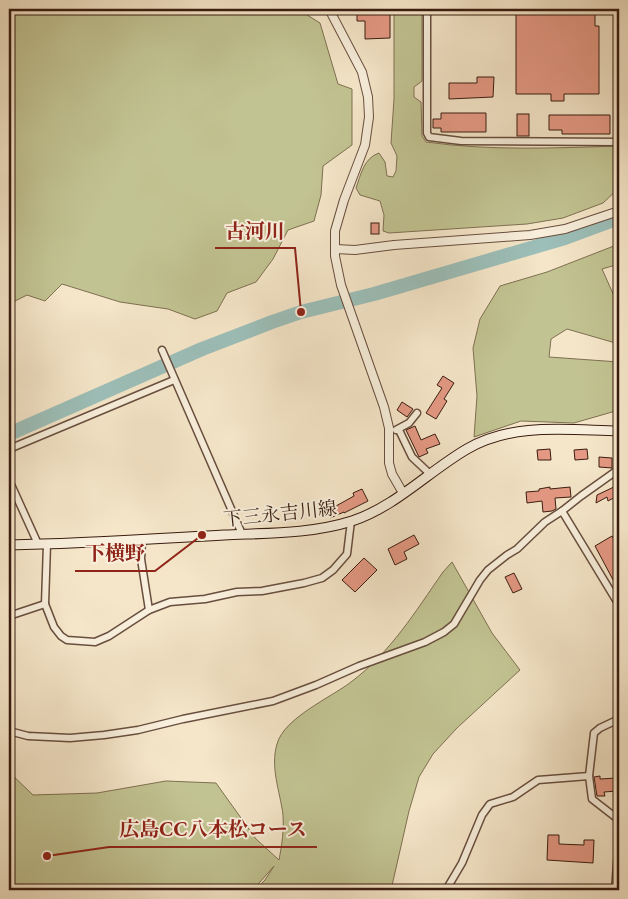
<svg xmlns="http://www.w3.org/2000/svg" width="628" height="899" viewBox="0 0 628 899" font-family="'EB Garamond','Noto Serif JP',serif">
<style>
.green{fill:#c2c392;stroke:#7e7051}
.lines{fill:none;stroke-linecap:round;stroke-linejoin:round}
.river{stroke:#9cbfb9;stroke-width:14}
.building{fill:#e59984;stroke:#391c10}
.minor-casing{stroke:#684e3e;stroke-width:9}
.tertiary-casing{stroke:#684e3e;stroke-width:10}
.secondary-casing{stroke:#391c10;stroke-width:11}
.minor{stroke:#f8efdc;stroke-width:6}
.tertiary{stroke:#f8efdc;stroke-width:8}
.secondary{stroke:#f8efdc;stroke-width:9}
.labels{text-anchor:middle;stroke-width:4;stroke-linejoin:round;paint-order:stroke}
.street-label{font-size:19px;fill:#391c10;stroke:#f8efdc}
.leader{fill:none;stroke:#8f2418;stroke-width:2}
.callout-dot{fill:#8f2418;stroke:#f8efdc;stroke-width:2}
.callout-label{font-size:20px;text-anchor:middle;font-weight:bold;fill:#8f2418;stroke:#f8efdc;stroke-width:4;stroke-linejoin:round;paint-order:stroke}
</style>
<rect width="100%" height="100%" fill="#f5e6c9"/>
<filter id="stains"><feTurbulence type="fractalNoise" baseFrequency=".004" numOctaves="4"/><feColorMatrix values="0 0 0 0 .2 0 0 0 0 .09 0 0 0 0 .02 0 0 0 .5 -.17"/></filter>
<radialGradient id="worn" r=".72"><stop offset=".6" stop-color="#630" stop-opacity="0"/><stop offset="1" stop-color="#630" stop-opacity=".3"/></radialGradient>
<g class="green">
<path d="M9,9H301L304,13L320,23L338,84L352,89V145L323,166L321,195L314,221L288,230L273,259L256,282L227,293L217,311L195,319L168,309L120,302L62,284L45,301L27,295L9,304Z"/>
<path d="M394,9H422V81L414,87V97L421,102L422,136L426,142C490,151 555,148 619,146V188L603,203L563,218L527,224L389,233L383,231L384,215L380,201L360,195L356,188C361,174 364,158 379,153L385,162L387,176L393,177L396,171L397,156L391,143L394,99Z"/>
<path d="M619,244V264L602,269L619,307V344L567,329L551,339L549,357L619,362V410L574,423L521,421L474,437L477,396L473,348L480,319L500,286L547,272Z"/>
<path d="M452,562L492,633L520,670L457,728L433,754L419,777L409,811L391,890H255L265,880L274,866L253,890H9V772L33,795L97,793L166,781L216,783L256,839L279,860C282,844 284,831 283,815C280,791 270,768 277,744C284,718 330,698 351,682C391,652 415,612 443,572Z"/>
</g>
<g class="lines">
<path class="river" d="M9,434L202,349L272,322L301,312L374,294L565,238L619,218"/>
</g>
<g class="building">
<path d="M357,9H390V38L365,39V21H357Z"/>
<path d="M516,9H595V26H599V94H564V101H551V94H516Z"/>
<path d="M477,77H494L493,97L449,99V83H477Z"/>
<path d="M441,113H486V132H441V128H433V119H441Z"/>
<rect x="517" y="114" width="12" height="22"/>
<path d="M549,115H610V134H562V130H549Z"/>
<rect x="371" y="223" width="8" height="11"/>
<path d="M443,376L454,383L444,399L447,401L436,419L426,413L442,388L437,385Z"/>
<path d="M402,402L413,409L407,417L397,410Z"/>
<path d="M415,426L421,440L435,434L440,444L426,449L428,453L419,457L406,430Z"/>
<path d="M550,449L551,460H538L537,450Z"/>
<path d="M587,449L588,459L575,460L574,450Z"/>
<path d="M599,457L612,458V468L599,467Z"/>
<path d="M616,486L619,495L608,501L607,497L596,503L597,495Z"/>
<path d="M550,487V489L570,487L571,497L555,498L556,509L552,511L543,512L542,501L527,503L526,492L539,491V489Z"/>
<path d="M362,489L368,501L344,513V512L330,518L325,506L334,502L336,506L354,496L353,493Z"/>
<path d="M414,535L419,544L404,552L407,559L395,565L388,549Z"/>
<path d="M612,536L619,550V591L595,546Z"/>
<path d="M364,558L377,570L355,592L342,580Z"/>
<path d="M514,573L522,589L513,593L505,577Z"/>
<path d="M600,776V779L616,778L617,791L604,792L605,796H597L594,777Z"/>
<path d="M548,835H559V844L584,845V840H594L593,863L547,860Z"/>
</g>
<g class="lines">
<defs>
<g id="minor">
<path d="M427,9V133L429,137L461,141L619,142"/>
<path d="M162,350L242,534"/>
<path d="M396,430L409,423L417,413"/>
<path d="M399,430L412,457L430,474"/>
<path d="M9,449L174,380"/>
<path d="M9,480L38,544"/>
<path d="M562,511L619,605"/>
<path d="M142,540L141,559L149,610"/>
<path d="M47,544L45,604L54,627L61,636L67,640L95,642L109,636L149,610L170,602L205,599L237,592L262,591L304,583L322,578L333,570L347,554L351,521"/>
<path d="M9,616L45,604"/>
<path d="M619,719L600,728L594,733L589,776L592,799L619,820"/>
<path d="M9,731L28,736L70,738L104,735L138,730L183,719L273,701L316,685L359,666L425,642L444,632L454,624L480,580L488,570L507,555L517,549L545,522L562,511L581,496L619,469"/>
<path d="M446,890L462,863L482,815L490,804L513,797L538,780L589,776"/>
<path d="M615,890L619,838"/>
</g>
<g id="tertiary">
<path d="M329,9L362,72L368,97L369,117L365,145L344,200L335,231V256L341,285L384,407L389,428V463L392,474L403,493"/>
<path d="M335,249L355,250L394,245L530,235L565,229L619,211"/>
</g>
<path id="secondary" d="M9,545C81,544 153,539 224,535C267,533 311,534 352,521C395,507 429,471 467,449C513,422 568,430 619,431"/>
</defs>
<use href="#minor" class="minor-casing"/>
<use href="#tertiary" class="tertiary-casing"/>
<use href="#secondary" class="secondary-casing"/>
<use href="#minor" class="minor"/>
<use href="#tertiary" class="tertiary"/>
<use href="#secondary" class="secondary"/>
</g>
<g class="labels">
<g class="street-label">
<text transform="translate(280 513) rotate(-6)" y="7">下三永吉川線</text>
</g>
</g>
<path class="leader" d="M301 312L295 248H215M202 535L155 571H75M47 856L109 847H317"/>
<g class="callout-dot">
<circle cx="301" cy="312" r="5"/>
<circle cx="202" cy="535" r="5"/>
<circle cx="47" cy="856" r="5"/>
</g>
<g class="callout-label">
<text x="255" y="238">古河川</text>
<text x="115" y="560">下横野</text>
<text x="213" y="836">広島CC八本松コース</text>
</g>
<rect width="628" height="899" fill="none" stroke="#f5e6c9" stroke-width="30"/>
<rect x="10" y="10" width="608" height="879" fill="none" stroke="#391c10" stroke-width="2.5"/>
<rect x="15" y="15" width="598" height="869" fill="none" stroke="#391c10"/>
<rect width="100%" height="100%" filter="url(#stains)"/>
<rect width="100%" height="100%" fill="url(#worn)"/>
</svg>
